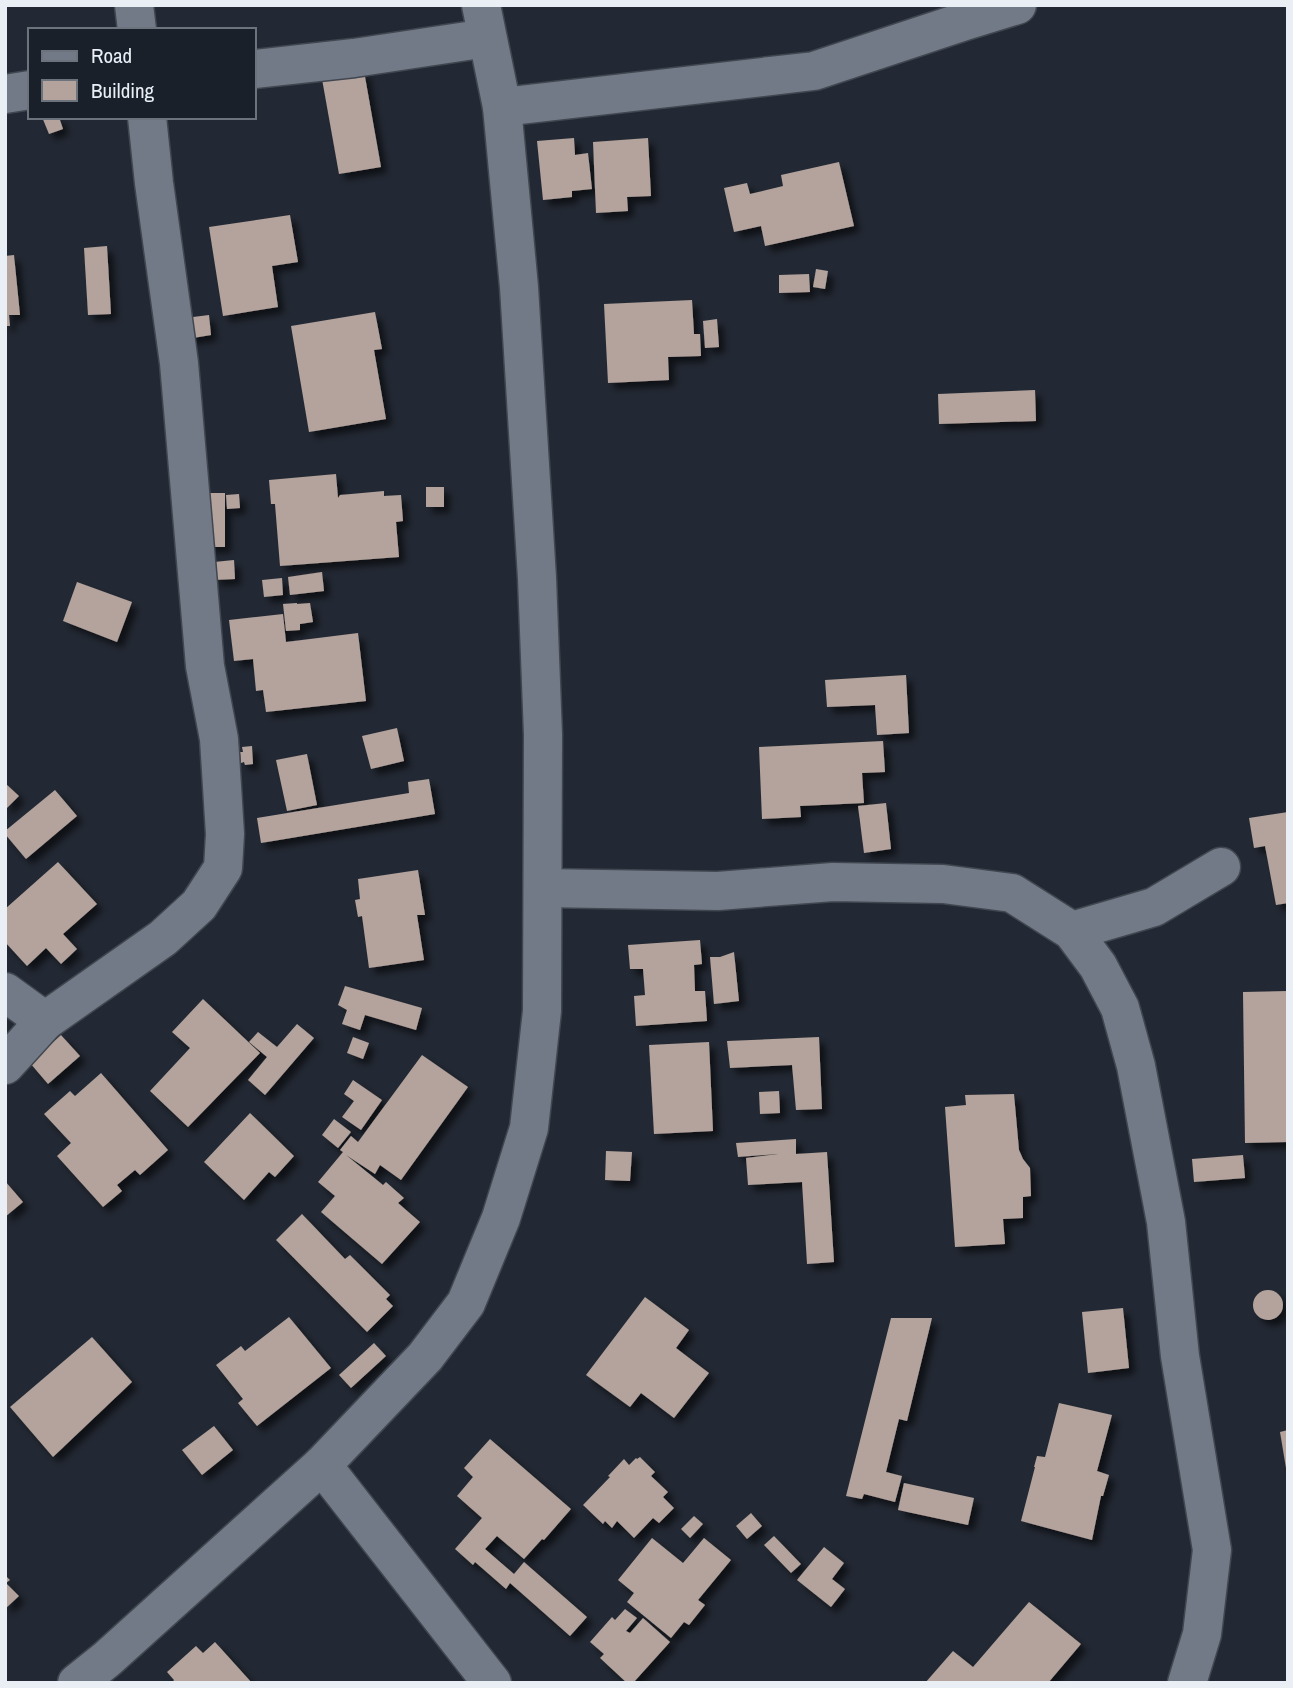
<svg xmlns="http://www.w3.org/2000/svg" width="1293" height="1688" viewBox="0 0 1293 1688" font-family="'Archivo Narrow',sans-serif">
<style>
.building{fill:#b3a39c;filter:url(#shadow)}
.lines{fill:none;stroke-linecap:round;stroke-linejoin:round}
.minor-casing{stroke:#414750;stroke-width:41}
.minor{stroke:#727a87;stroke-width:38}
</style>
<defs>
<filter id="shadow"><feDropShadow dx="6" dy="6" stdDeviation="3.5" flood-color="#0009"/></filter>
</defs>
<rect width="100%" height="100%" fill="#232934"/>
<g class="building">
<path d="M364,71L381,167L339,174L322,79Z"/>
<path d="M42,117H59L63,129L49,134Z"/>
<path d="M574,138L575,155L588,153L592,189L572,191V197L543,200L537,141Z"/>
<path d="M648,138L651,196L627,197L628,211L596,213L593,142Z"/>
<path d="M839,162L854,226L765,246L761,226L734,232L724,188L747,183L750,194L783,186L781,175Z"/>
<path d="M290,215L298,262L272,266L278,307L223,316L209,227Z"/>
<path d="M107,246L111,314L88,315L84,248Z"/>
<path d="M14,255L20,315H9L10,326H5V256Z"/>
<path d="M816,269L828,271L825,289L813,287Z"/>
<path d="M809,274L810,292L779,293V275Z"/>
<path d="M692,300L694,334H700L701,356L668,357L669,380L608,383L604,304Z"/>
<path d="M375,312L382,349L374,350L386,419L309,432L291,326Z"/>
<path d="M209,315L211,335L187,339L185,318Z"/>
<path d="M717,319L719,347L705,348L703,321Z"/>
<path d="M1035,390L1036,421L939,424L938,394Z"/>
<path d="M336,474L338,498L340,495L384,491V496L401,495L403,521L396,522L399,557L280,566L275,504H271L269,480Z"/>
<rect x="426" y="487" width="18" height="20"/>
<path d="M201,493H225V547H208Z"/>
<path d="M239,494L240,508L227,509L226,495Z"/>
<path d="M234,560L235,579L214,580V562Z"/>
<path d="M322,572L324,591L290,595L288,577Z"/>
<path d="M282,578L283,595L264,597L262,580Z"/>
<path d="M77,582L132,602L117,642L63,621Z"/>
<path d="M297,603V604L310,603L313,622L300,624V630L286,631L283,604Z"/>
<path d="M283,614L286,642L358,633L366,701L266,712L263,690L256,691L253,659L234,661L229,620Z"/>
<path d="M906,675L909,733L877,735L875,705L827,707L825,680Z"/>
<path d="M397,728L404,761L371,769L362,736Z"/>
<path d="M883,741L885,772L862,773L864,803L800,806L801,817L762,819L759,747Z"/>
<path d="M252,746L253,764L245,765L244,762L241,763L240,752H243L242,747Z"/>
<path d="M307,754L317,805L287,811L276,760Z"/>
<path d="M429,779L435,814L261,843L257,818L409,793L408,782Z"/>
<path d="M5,783L19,796L5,810Z"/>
<path d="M55,790L77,816L26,859L5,834V831Z"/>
<path d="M886,803L891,849L864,853L858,806Z"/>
<path d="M1288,812V903L1276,905L1265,846L1254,848L1249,818Z"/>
<path d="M58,862L97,904L63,934L77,949L61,964L46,948L27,966L5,942V909Z"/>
<path d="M418,870L425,915H417L424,960L369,968L362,916L358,917L355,900L360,899L358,879Z"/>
<path d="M700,940L702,964L694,965L695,991H705L707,1021L636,1026L634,996L645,995L643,969H630L628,945Z"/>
<path d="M734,952L739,1001L714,1004L710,957H720Z"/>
<path d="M345,986L422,1008L416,1030L365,1015L360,1030L342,1024L347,1010L338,1005Z"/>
<path d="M1288,991V1142L1245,1143L1243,992Z"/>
<path d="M203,999L260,1053L188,1127L150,1091L190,1048L172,1032Z"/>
<path d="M297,1024L314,1038L265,1095L248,1080L267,1057L249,1042L258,1032L277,1047Z"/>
<path d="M61,1035L80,1056L48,1084L30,1063Z"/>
<path d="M353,1037L369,1043L363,1059L347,1053Z"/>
<path d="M819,1037L822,1109L796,1110L792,1065L730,1068L727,1041Z"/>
<path d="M709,1042L713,1131L654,1134L649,1045Z"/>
<path d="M422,1055L468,1087L401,1180L380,1165L375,1174L346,1155L383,1185L386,1182L404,1198L398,1203L420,1222L382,1264L321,1212L335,1196L318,1182L343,1152L340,1150L351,1136L358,1142Z"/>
<path d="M101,1073L168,1150L140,1175L135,1170L117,1185L122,1191L103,1207L57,1156L71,1143L44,1114L70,1091L75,1096Z"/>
<path d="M353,1080L382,1100L361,1130L342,1117L354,1101L344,1094Z"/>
<path d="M779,1091L780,1113L760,1114L759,1092Z"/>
<path d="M1014,1094L1019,1150L1023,1159L1030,1168L1031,1196L1023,1197V1218L1003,1219L1005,1244L955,1247L945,1107L966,1105L965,1095Z"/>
<path d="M250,1113L294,1156L275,1177L269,1172L244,1200L204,1162Z"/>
<path d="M334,1119L351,1132L338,1148L322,1135Z"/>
<path d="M796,1139V1154L827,1152L834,1262L807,1264L802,1182L748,1185L746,1158L778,1154L738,1157L736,1143Z"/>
<path d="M606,1151L632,1152L630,1181L605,1180Z"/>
<path d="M1243,1155L1245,1178L1194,1182L1192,1159Z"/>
<path d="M5,1181L23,1202L5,1217Z"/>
<path d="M302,1214L345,1259L350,1255L390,1295L386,1299L393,1306L367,1332L276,1240Z"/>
<circle cx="1268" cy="1305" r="15"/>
<path d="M645,1297L689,1330L676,1348L709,1373L674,1418L641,1393L630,1407L586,1375Z"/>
<path d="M1123,1308L1129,1368L1088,1373L1082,1312Z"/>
<path d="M289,1317L331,1368L257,1426L238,1403L243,1399L216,1365L241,1346L245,1351Z"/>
<path d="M891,1318H932L907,1421L899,1419L886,1472L902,1476L895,1502L864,1494L862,1499L846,1496Z"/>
<path d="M92,1337L132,1382L53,1457L10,1407Z"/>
<path d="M374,1343L386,1356L351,1388L339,1375Z"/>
<path d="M1059,1403L1112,1415L1097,1471L1109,1475L1103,1496H1101L1092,1540L1021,1521L1035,1467H1034L1037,1456L1045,1457Z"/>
<path d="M214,1426L233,1450L202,1475L182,1450Z"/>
<path d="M1288,1430V1468H1286L1280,1432Z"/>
<path d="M490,1439L571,1509L544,1540L542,1539L524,1559L497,1536L485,1549L514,1574L524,1562L587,1617L570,1636L510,1583L506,1589L475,1562L473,1565L455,1549L482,1518L457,1496L473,1477L464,1468Z"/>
<path d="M640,1457L655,1472L651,1476L668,1492L663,1497L674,1508L659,1523L653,1518L634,1538L617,1521L612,1528L605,1521L603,1524L583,1505L610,1477L608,1476L624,1459L629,1465L636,1458L637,1459Z"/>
<path d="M904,1483L974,1498L968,1525L898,1510Z"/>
<path d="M751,1513L762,1526L747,1539L736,1526Z"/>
<path d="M694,1516L703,1524L690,1538L681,1529Z"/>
<path d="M774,1536L801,1564L791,1573L764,1545Z"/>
<path d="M652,1538L683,1563L704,1538L731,1560L698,1600L705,1605L689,1625L684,1622L671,1638L627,1602L634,1593L618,1580Z"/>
<path d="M824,1547L844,1563L832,1579L845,1589L831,1607L797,1580Z"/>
<path d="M5,1575L10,1580L6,1583L19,1596L5,1609Z"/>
<path d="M1029,1602L1081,1644L1048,1683H925L953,1651L973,1667Z"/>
<path d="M625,1609L637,1618L626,1631L630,1633L643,1618L670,1642L633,1683H627L600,1658L604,1654L590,1642L612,1617L615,1620Z"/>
<path d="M215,1642L252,1683H172L174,1680L167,1672L196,1646L203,1653Z"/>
</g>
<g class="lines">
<defs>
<g id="minor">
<path d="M134,5L137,30"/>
<path d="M254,69L354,58L487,38"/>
<path d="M5,94L30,90"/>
<path d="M502,107L814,71L965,21L1017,5"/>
<path d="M543,888L718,891L833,882L943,884L1012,893L1072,931L1098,966L1120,1008L1136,1066L1166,1222L1180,1356L1212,1550L1202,1634L1187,1683"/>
<path d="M1072,931L1154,907L1221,867"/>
<path d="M5,992L45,1021L5,1065"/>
<path d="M45,1021L163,938L199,905L223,868L225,834L219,739L205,666L179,363L154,183L147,117"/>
<path d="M322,1465L492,1683"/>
<path d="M77,1683L107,1659L322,1465L425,1357L466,1303L501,1218L529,1128L542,1011L543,735L537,578L519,287L502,107L481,5"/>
</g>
</defs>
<use href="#minor" class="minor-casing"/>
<use href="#minor" class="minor"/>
</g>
<rect width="1293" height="1688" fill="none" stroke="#eaeff6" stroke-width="14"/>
<rect x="28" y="28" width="228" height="91" fill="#19202a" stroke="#6d737c" stroke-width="2"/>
<rect x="42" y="51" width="35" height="10" fill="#727a87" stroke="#6d737c" stroke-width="2"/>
<text x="91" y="63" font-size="21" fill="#eaeff6">Road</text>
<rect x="42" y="80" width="35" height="21" fill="#b3a39c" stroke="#6d737c" stroke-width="2"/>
<text x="91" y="98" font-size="21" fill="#eaeff6">Building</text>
</svg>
